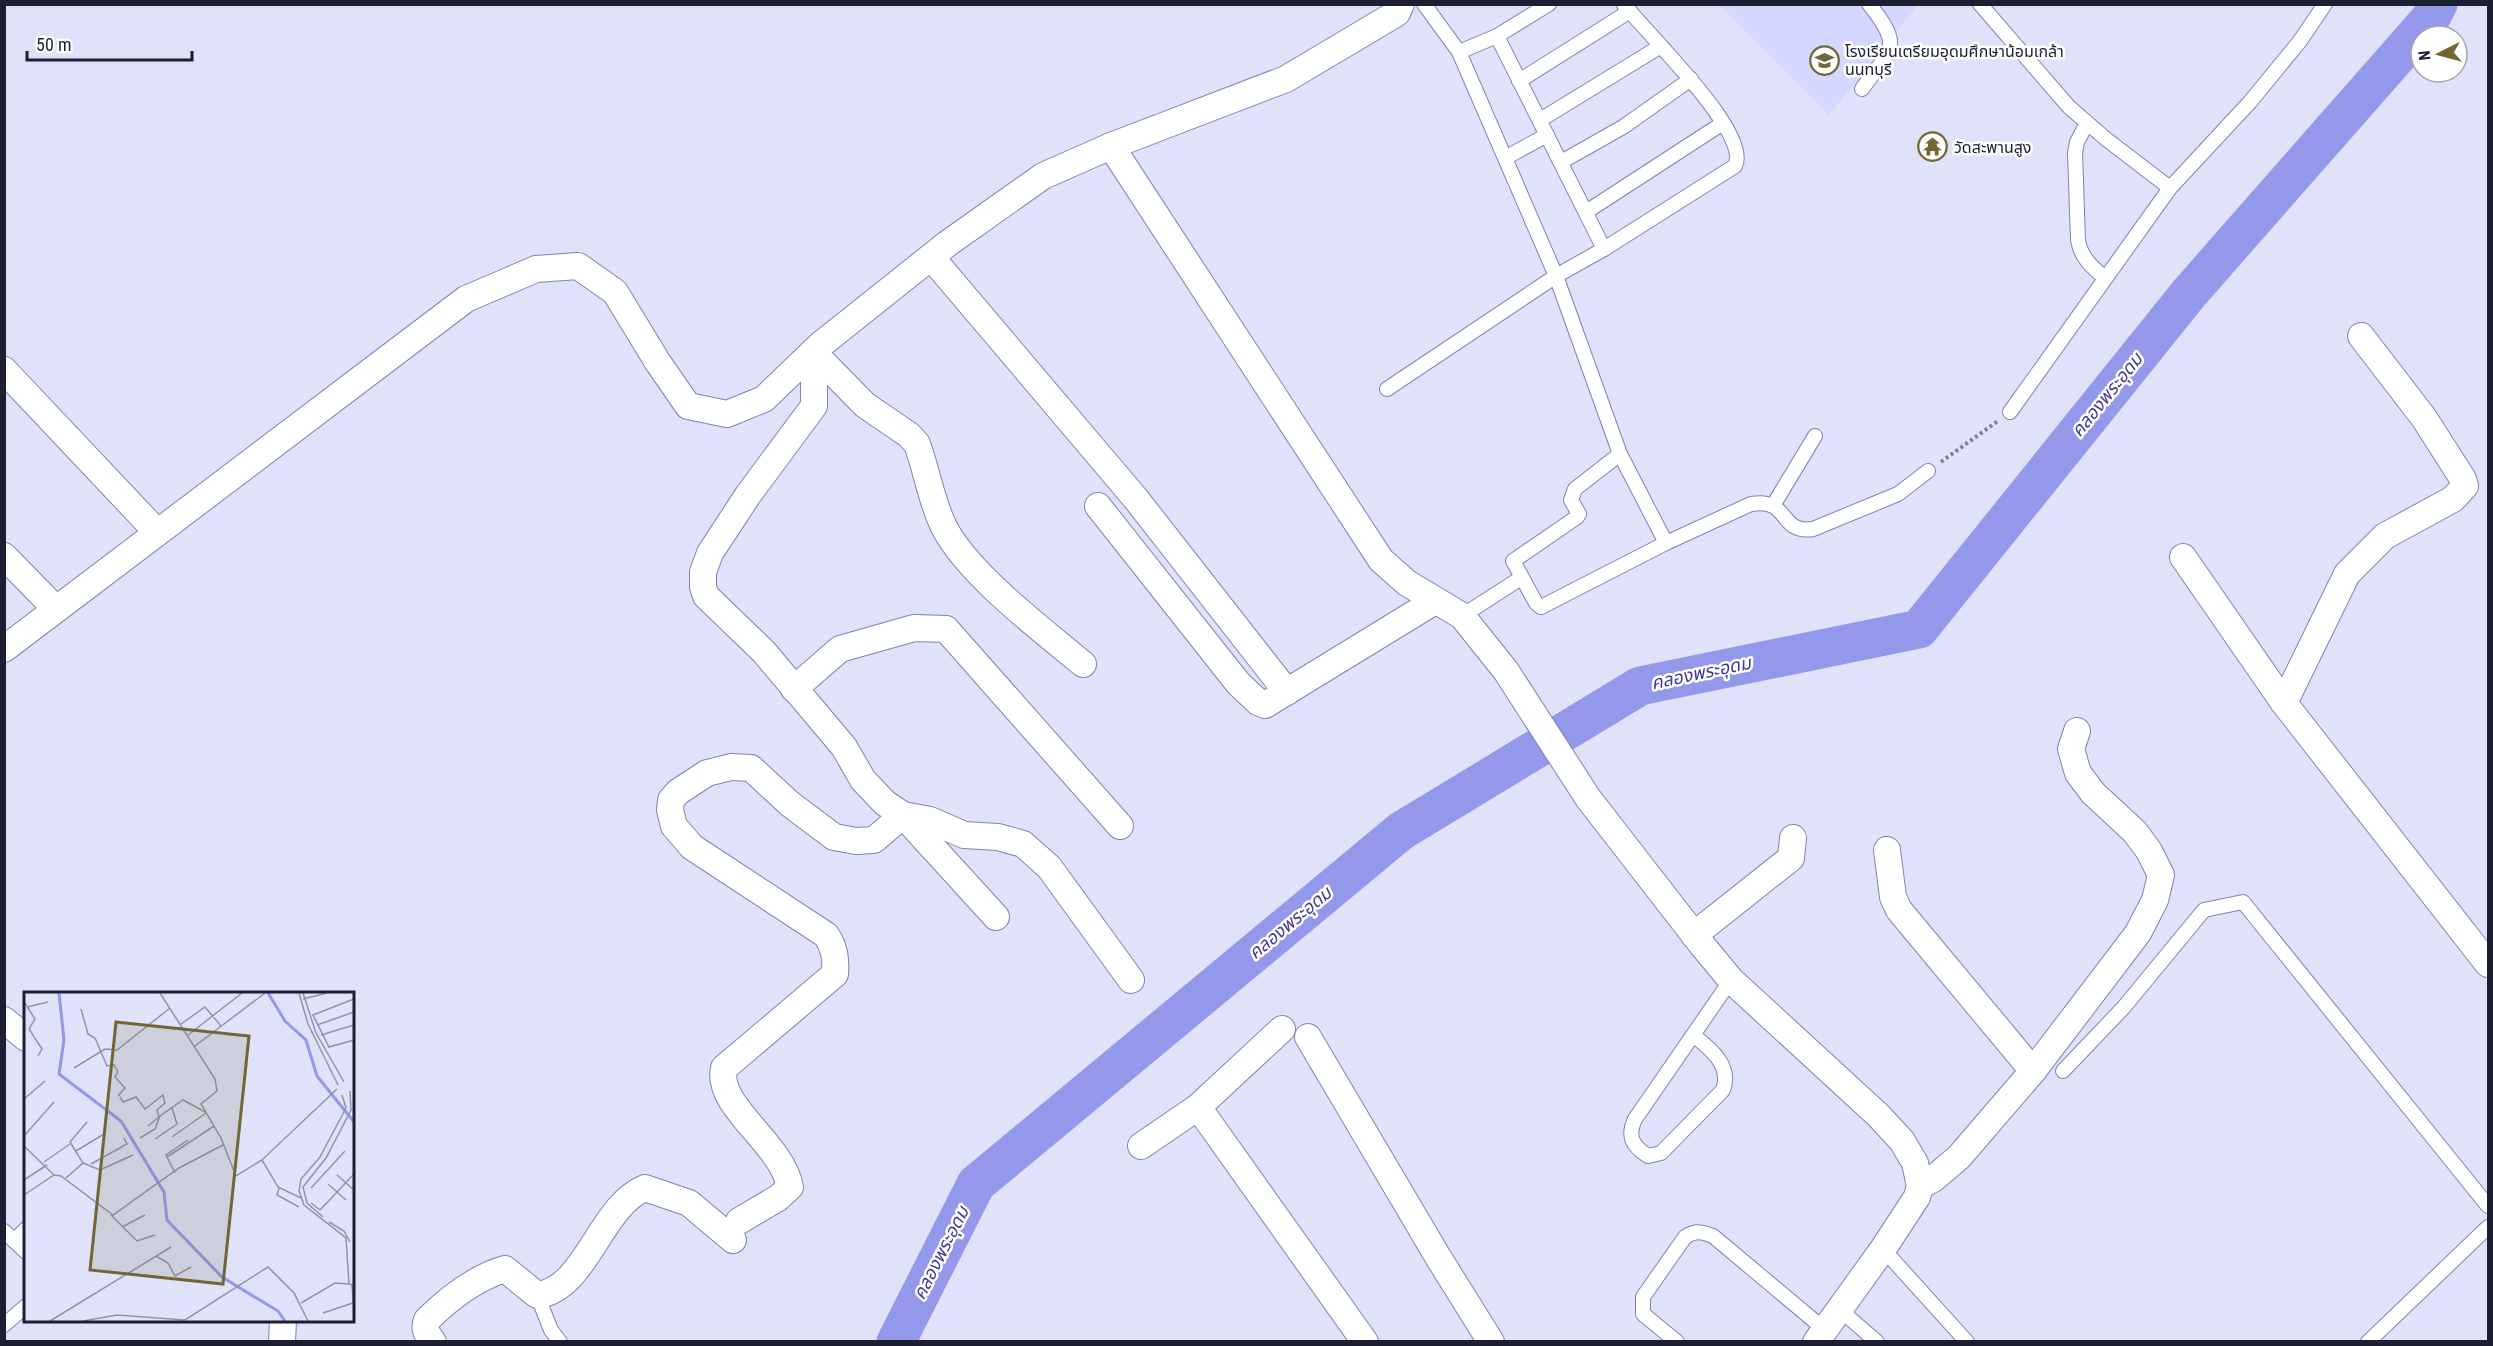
<svg xmlns="http://www.w3.org/2000/svg" width="2493" height="1346" viewBox="0 0 2493 1346" font-family="'Roboto Condensed','Noto Sans Thai',sans-serif">
<style>
.built{fill:#d4d8fe}
.lines{fill:none;stroke-linecap:round;stroke-linejoin:round}
.river{stroke:#9398ea;stroke-width:39}
.service-casing{stroke:#7f83b6;stroke-width:16}
.minor-casing{stroke:#7f83b6;stroke-width:28}
.path{stroke:#7d8095;stroke-width:4;stroke-dasharray:3 3;stroke-linecap:butt}
.service{stroke:#fff;stroke-width:14}
.minor{stroke:#fff;stroke-width:26}
.labels{text-anchor:middle;stroke-width:5;stroke-linejoin:round;paint-order:stroke}
.poi-label{font-size:16px;fill:#1c1e32;stroke:#fff;text-anchor:start}
.water-label{font-size:18px;font-style:italic;fill:#3e3896;stroke:#fff}
.inset-river{fill:none;stroke:#9398ea;stroke-width:3}
.inset-road{fill:none;stroke:#9194a9;stroke-width:1.5}
.view{fill:#706734;fill-opacity:0.15;stroke:#706734;stroke-width:3}
.inset-edge{fill:none;stroke:#1c1e32;stroke-width:3}
</style>
<rect width="100%" height="100%" fill="#dfe2f9"/>
<path class="built" d="M1719,5H1918L1829,115Z"/>
<g class="lines">
<path class="river" d="M896,1342L976,1184L1401,831L1640,686L1919,629L2190,292L2430,19L2438,4"/>
<defs>
<g id="service">
<path d="M1424,4L1459,52L1556,276L1620,454L1666,543"/>
<path d="M1980,4L2069,107L2106,139L2170,188"/>
<path d="M1624,5L1661,46"/>
<path d="M1497,36L1604,249"/>
<path d="M1459,52L1497,36L1549,4"/>
<path d="M1519,81L1630,11"/>
<path d="M1862,89C1891,48 1904,48 1869,4"/>
<path d="M2087,123L2077,142L2075,153L2078,240C2081,258 2092,267 2105,278"/>
<path d="M1505,158L1547,135"/>
<path d="M1561,162L1623,127L1691,79"/>
<path d="M1586,212L1723,123"/>
<path d="M1387,389L1556,276L1604,249L1735,166C1749,139 1679,67 1661,46L1540,120"/>
<path d="M2010,412L2170,188L2250,102L2300,41L2325,4"/>
<path d="M1620,454L1575,489L1571,500L1579,514L1577,517L1513,561L1536,603L1541,607L1666,543L1751,504C1790,497 1778,534 1813,529L1898,494L1928,471"/>
<path d="M1774,504L1815,436"/>
<path d="M1462,616L1521,578"/>
<path d="M1693,1035C1711,1049 1732,1066 1723,1090L1661,1153L1648,1156C1632,1146 1627,1136 1635,1119L1731,980"/>
<path d="M2063,1071L2124,1007L2204,910L2243,902L2488,1206"/>
<path d="M4,1231L26,1252"/>
<path d="M14,1241L26,1229"/>
<path d="M1883,1249L1967,1342"/>
<path d="M537,1295L551,1330L560,1342"/>
<path d="M1838,1308L1877,1342"/>
<path d="M4,1325L26,1306"/>
<path d="M1677,1342L1643,1314V1297L1685,1237C1696,1230 1702,1232 1713,1236L1824,1329"/>
<path d="M2368,1342L2488,1227"/>
</g>
<g id="minor">
<path d="M1111,146L1381,560L1407,583L1462,616L1506,671L1588,798L1702,945L1731,980L1879,1116L1902,1141L1915,1163L1920,1186L1917,1197L1883,1249L1816,1342"/>
<path d="M931,257L1136,499L1287,692"/>
<path d="M813,352L865,405L909,435L917,444C927,471 931,501 944,527C968,574 1041,629 1083,664"/>
<path d="M801,364L814,370V406L748,495L710,553L703,572V587L706,596L764,652L844,747L863,780L885,803L903,815L930,820L964,835L998,837L1023,844L1049,867L1131,980"/>
<path d="M4,370L157,532"/>
<path d="M1098,506L1238,683L1258,702L1265,705L1435,601"/>
<path d="M4,556L56,609"/>
<path d="M2183,557L2284,703L2488,964"/>
<path d="M4,649L466,299L536,269L578,266L615,292L657,361L688,406L727,414L764,399L819,346L947,244L1043,176L1111,146L1286,79L1397,13L1401,4"/>
<path d="M794,689L840,649L914,628L946,629L1120,826"/>
<path d="M2284,703L2347,574L2385,536L2453,499L2465,486L2463,479L2424,418L2361,336"/>
<path d="M1887,850L1893,897L1899,910L2033,1071"/>
<path d="M1694,935L1791,858L1793,838"/>
<path d="M4,1020L26,1038"/>
<path d="M1308,1037L1438,1257L1491,1342"/>
<path d="M1198,1107L1282,1029"/>
<path d="M1141,1146L1198,1107L1365,1342"/>
<path d="M1920,1186L1933,1179L1959,1157L2033,1071L2138,933L2155,900L2161,875L2149,851L2135,832L2093,793L2078,773L2071,749L2077,731"/>
<path d="M739,1221L778,1198L790,1187C782,1143 715,1106 724,1068L835,974C836,959 835,948 826,935L692,847L674,826L670,810L671,800L678,792L707,773L731,767L751,768L790,804L834,837L856,841L874,840L903,815L996,917"/>
<path d="M282,1342L283,1320"/>
<path d="M433,1342C427,1334 423,1329 427,1320C449,1298 475,1278 505,1269L537,1295C586,1290 600,1206 645,1188L689,1203L733,1240"/>
</g>
</defs>
<use href="#service" class="service-casing"/>
<use href="#minor" class="minor-casing"/>
<path class="path" d="M1941,462L1998,421"/>
<use href="#service" class="service"/>
<use href="#minor" class="minor"/>
</g>
<defs>
<symbol id="school-ring" viewBox="-11 -11 22 22"><circle r="9.5" fill="#fff" stroke="#706734" stroke-width="1.5"/><path d="M0-5L7-2L0 1L-7-2ZM-4 1L0 2.5L4 1V4Q0 6-4 4Z" fill="#706734"/></symbol>
<symbol id="temple-ring" viewBox="-11 -11 22 22"><circle r="9.5" fill="#fff" stroke="#706734" stroke-width="1.5"/><path d="M0-6L5-2H3V0L6.5 2.5H4V6H1.5V3h-3V6H-4V2.5H-6.5L-3 0V-2H-5Z" fill="#706734"/></symbol>
</defs>
<g fill-rule="evenodd">
<use href="#school-ring" x="1808" y="44" width="33" height="33"/>
<use href="#temple-ring" x="1916" y="130" width="33" height="33"/>
</g>
<g class="labels">
<g class="poi-label">
<text x="1845" y="57">โรงเรียนเตรียมอุดมศึกษาน้อมเกล้า<tspan x="1845" dy="18">นนทบุรี</tspan></text>
<text x="1954" y="153">วัดสะพานสูง</text>
</g>
<g class="water-label">
<text transform="translate(2107 395) rotate(-51)" y="6">คลองพระอุดม</text>
<text transform="translate(1701 673) rotate(-12)" y="6">คลองพระอุดม</text>
<text transform="translate(1290 923) rotate(-40)" y="6">คลองพระอุดม</text>
<text transform="translate(941 1253) rotate(-63)" y="6">คลองพระอุดม</text>
</g>
</g>
<g transform="translate(24 992)">
<rect width="330" height="330" fill="#dfe2f9"/>
<path class="inset-river" d="M35,1L40,48L35,82L97,129L140,200L143,228L198,285L254,319L261,329M244,1L261,29L282,48L293,84L330,130"/>
<path class="inset-road" d="M136,1L191,87L193,99L177,112L197,146L212,184L238,168L313,97M275,1L284,32L314,93M279,1L292,41L320,90M279,7L303,1M330,7L289,23L305,55L330,48M0,10L11,27L5,37L18,57L14,64M3,15L24,10M57,17L64,42L71,46L83,74L90,73L94,80L91,85L101,96L94,104M157,32L181,15L197,34M293,33L330,20M164,43L218,1M297,43L330,33M171,54L241,1M50,76L81,57L93,58L146,16M318,103L322,116L296,165L277,187L275,199L280,213L322,246L325,292L330,294M96,105L99,110L112,105L121,117L139,103L141,111L133,118L135,125L124,134M0,107L21,89M0,144L30,110M148,145L182,121M116,146L131,137L136,124L159,108L181,120M131,147L153,132L148,116M0,154L30,183M52,159L80,142M143,165L190,134M238,168L254,195L277,206M20,170L46,152M59,171L76,178L109,163M67,172L103,152L100,146M151,181L142,163L164,148M313,183L330,198M42,186L59,171L46,150L63,130M0,188L23,173M304,192L322,208M255,196L253,203L275,215M287,196L321,159M0,203L30,183L37,184L89,223L155,176L199,153M287,211L296,218L330,182M87,223L113,249L131,243M299,225L283,211L279,195L302,166L327,118L326,99M305,230L320,239L326,250M98,235L121,223M132,264L144,271L151,284L167,275M328,294L330,320M277,311L311,291L325,292M299,321L329,311M26,329L147,255M59,329L93,323L161,328L244,275L270,301L284,329"/>
<path class="view" d="M92,30L225,44L199,292L66,278Z"/>
<rect width="330" height="330" class="inset-edge"/>
</g>
<rect width="2493" height="1346" fill="none" stroke="#1c1e32" stroke-width="12"/>
<g transform="translate(2439 54) rotate(264)"><circle r="28" fill="#ffffff" stroke="#a4a5ad" stroke-width="1.5"/>
<path d="M0-4.5L10 22L0 15L-10 22Z" fill="#706734"/>
<text y="-9" font-size="16" font-weight="bold" text-anchor="middle" fill="#1c1e32">N</text>
</g>
<path d="M27 51v9h165v-9" fill="none" stroke="#1c1e32" stroke-width="3"/>
<text x="36" y="51" font-size="18" fill="#1c1e32" stroke="#ffffff" stroke-width="4.5" paint-order="stroke">50 m</text>
</svg>
